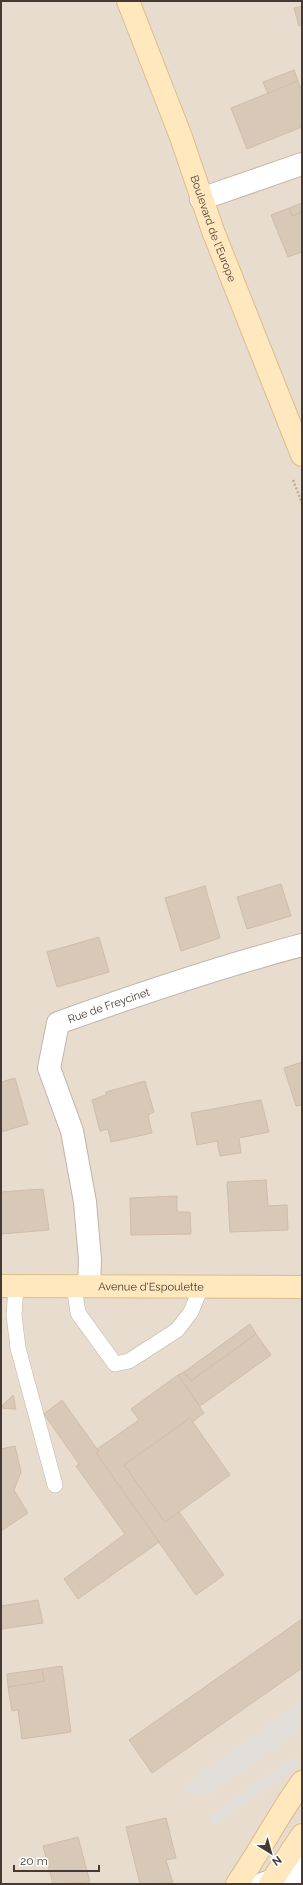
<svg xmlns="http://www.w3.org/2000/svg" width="303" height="1885" viewBox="0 0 303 1885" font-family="Raleway,sans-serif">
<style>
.residential{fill:#e7dcce}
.parking{fill:#e2deda}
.building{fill:#d8c8b8;stroke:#d1bca8}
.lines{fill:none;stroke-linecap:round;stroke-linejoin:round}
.lane-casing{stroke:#c1b4a6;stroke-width:16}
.street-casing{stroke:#c1b4a6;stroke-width:24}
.secondary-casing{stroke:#dbbd8d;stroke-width:24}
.path{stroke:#c2ab92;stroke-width:2.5;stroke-dasharray:2 2;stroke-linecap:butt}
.lane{stroke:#fff;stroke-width:15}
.street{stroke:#fff;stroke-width:22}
.secondary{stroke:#ffe7be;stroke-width:22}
.labels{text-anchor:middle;stroke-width:3;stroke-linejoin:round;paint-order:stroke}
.street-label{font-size:11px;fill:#443a31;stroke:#fff}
</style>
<rect width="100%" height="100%" fill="#f3ebe1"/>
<rect class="residential" x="1" y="1" width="301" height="1883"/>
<g class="parking">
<path d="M302,1700V1728L206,1797L180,1789Z"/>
<path d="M294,1756L301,1764L215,1825L209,1817Z"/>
</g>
<g class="building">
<path d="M302,6V25L299,26L294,8Z"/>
<path d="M294,70L298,81L268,94L263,82Z"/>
<path d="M298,81L302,91V127L247,149L231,108Z"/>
<path d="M302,203V212L292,216L289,208Z"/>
<path d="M289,208L292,216L302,212V252L288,257L271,215Z"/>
<path d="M281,884L291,916L247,929L237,897Z"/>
<path d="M205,886L220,938L181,951L165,898Z"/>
<path d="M99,937L109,972L57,987L47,952Z"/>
<path d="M302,1062V1105L296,1106L284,1068Z"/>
<path d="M15,1078L28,1124L1,1132V1082Z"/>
<path d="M145,1081L154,1112L148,1115L152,1133L111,1142L108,1129L100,1131L92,1100L106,1095V1092Z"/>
<path d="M261,1100L269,1132L239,1138L241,1153L220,1156L217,1141L197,1145L191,1113Z"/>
<path d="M266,1180L268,1206L287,1205L288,1230L230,1232L227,1182Z"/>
<path d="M43,1189L49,1230L1,1234V1192Z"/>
<path d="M177,1196V1212H190L191,1234L131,1235L130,1198Z"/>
<path d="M250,1324L256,1334L191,1381L184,1372Z"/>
<path d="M256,1334L271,1355L200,1406L178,1375L184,1372L191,1381Z"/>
<path d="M178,1375L204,1413L192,1422L190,1418L124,1465L165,1522L179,1512L224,1575L196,1595L96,1453L98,1452L97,1449L139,1420L131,1409Z"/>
<path d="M13,1395L16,1409L1,1408V1407Z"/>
<path d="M62,1400L97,1449L98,1452L96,1453L159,1542L78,1599L64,1579L125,1534L76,1466L79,1464L44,1414Z"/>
<path d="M190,1418L230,1475L165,1522L124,1465Z"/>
<path d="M15,1446L21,1472L14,1490L28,1513L1,1531V1449Z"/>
<path d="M38,1600L43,1623L1,1629V1606Z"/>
<path d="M302,1619V1668L152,1773L129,1740Z"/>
<path d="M62,1666L71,1732L22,1739L18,1710L12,1711L8,1687L44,1681L42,1669Z"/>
<path d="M42,1669L44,1681L8,1687L7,1674Z"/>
<path d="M166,1818L176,1858L166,1860L173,1883L140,1884L126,1827Z"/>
<path d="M78,1837L90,1882L53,1884L43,1846Z"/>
</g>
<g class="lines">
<defs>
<g id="lane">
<path d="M74,1286L78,1313L115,1364L129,1361L177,1330L191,1312L201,1287"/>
<path d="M16,1287L14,1315L18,1348L55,1485"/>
</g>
<g id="street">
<path d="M201,199L302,164"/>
<path id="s1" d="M89,1286L90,1260L85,1202L72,1131L49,1068L58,1023C139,994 219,967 302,945"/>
<path d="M292,1850L302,1872"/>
<path d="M262,1884L273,1880L302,1883"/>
</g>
<g id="secondary">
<path id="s2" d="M128,1L181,137L213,231L302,455"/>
<path id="s3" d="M1,1286L302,1287"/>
<path d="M237,1884C260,1851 278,1815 302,1782"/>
<path d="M270,1884L302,1835"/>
</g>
</defs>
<use href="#lane" class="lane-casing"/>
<use href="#street" class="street-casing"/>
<use href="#secondary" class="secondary-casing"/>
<path class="path" d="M293,480L302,503"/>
<use href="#lane" class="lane"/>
<use href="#street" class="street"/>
<use href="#secondary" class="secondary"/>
</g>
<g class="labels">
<g class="street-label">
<text dy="4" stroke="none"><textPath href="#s2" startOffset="243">Boulevard de l'Europe</textPath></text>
<text dy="4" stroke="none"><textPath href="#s1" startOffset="323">Rue de Freycinet</textPath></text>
<text dy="4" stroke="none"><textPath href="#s3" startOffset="150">Avenue d'Espoulette</textPath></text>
</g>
</g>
<rect width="303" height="1885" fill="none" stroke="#443a31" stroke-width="4"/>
<g transform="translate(271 1853) rotate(143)" stroke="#ffffff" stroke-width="3" paint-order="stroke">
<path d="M0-3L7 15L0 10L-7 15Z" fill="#443a31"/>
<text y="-6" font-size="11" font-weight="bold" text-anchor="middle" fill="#443a31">N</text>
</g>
<path d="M14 1865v6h85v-6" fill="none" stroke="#443a31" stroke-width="2"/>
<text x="20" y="1865" font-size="12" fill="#443a31" stroke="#ffffff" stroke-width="3" paint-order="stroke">20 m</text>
</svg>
